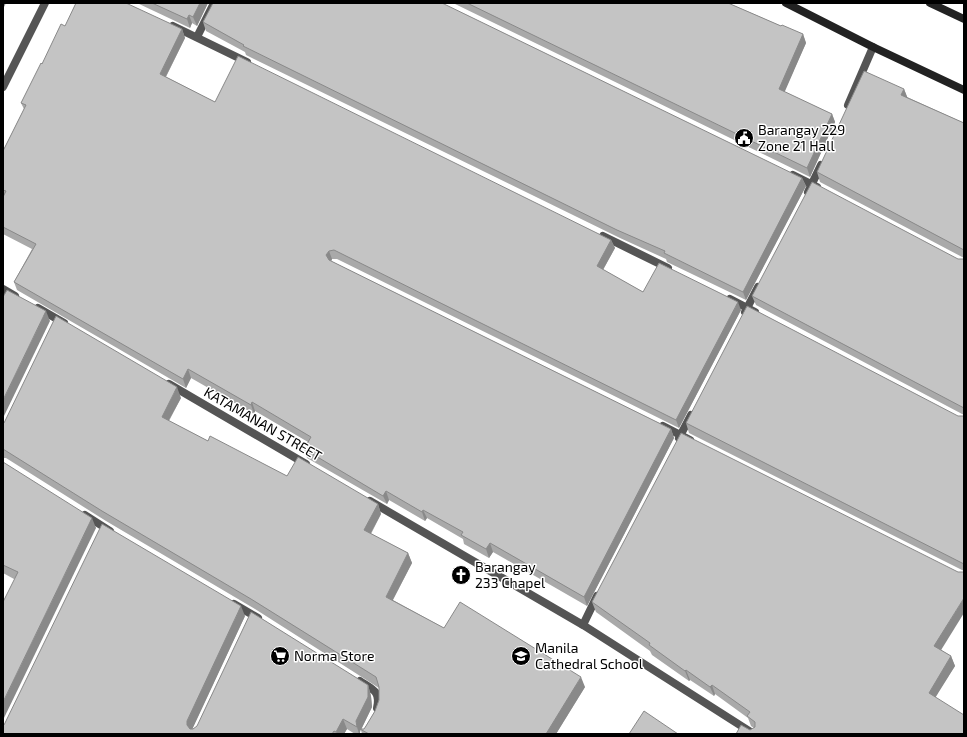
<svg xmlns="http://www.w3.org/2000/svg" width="967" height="737" viewBox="0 0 967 737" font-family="'Exo 2',sans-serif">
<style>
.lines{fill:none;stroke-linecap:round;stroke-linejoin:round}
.minor{stroke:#555;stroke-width:8}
.tertiary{stroke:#555;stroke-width:8}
.secondary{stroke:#222;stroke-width:8}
.wall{fill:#a9a9a9}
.shaded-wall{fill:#898989}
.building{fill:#c4c4c4;stroke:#898989}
.labels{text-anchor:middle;stroke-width:3;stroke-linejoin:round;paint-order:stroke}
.poi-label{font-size:14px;fill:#000;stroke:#fff;text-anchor:start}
.street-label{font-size:14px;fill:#000;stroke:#fff}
</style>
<rect width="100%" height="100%" fill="#fff"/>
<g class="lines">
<g class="minor">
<path d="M173,26L247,62"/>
<path d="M197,37L214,3"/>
<path d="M848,105L873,47"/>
<path d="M793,175L817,187"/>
<path d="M808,192L821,165"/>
<path d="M603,236L668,268"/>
<path d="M3,289L15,296"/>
<path d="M730,299L755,312"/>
<path d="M38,308L64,323"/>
<path d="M745,312L758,287"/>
<path d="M169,384L306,464"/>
<path d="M663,426L690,440"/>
<path d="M679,438L691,415"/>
<path d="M370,501L583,625L754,734"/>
<path d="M85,515L110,531"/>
<path d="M234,604L258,618"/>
<path d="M583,625L597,596"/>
<path d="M360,681C372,689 381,691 377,708"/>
</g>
<path class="tertiary" d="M3,87L45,3"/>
<g class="secondary">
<path d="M786,3L873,47L964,90"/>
<path d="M930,3L964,19"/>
</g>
</g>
<g class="wall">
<path d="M137,3H208L197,26L192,23L190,28Z"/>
<path d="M453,3H728L781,26L803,34L806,43L784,92L832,114L835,122L810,177Z"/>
<path d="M203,22L802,178L806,186L746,300L667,262L666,259L620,238L246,55L245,52L206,31Z"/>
<path d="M65,26L182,29L185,38L166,77L215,102L611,240L615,248L603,270L643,292L741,310L679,428L337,259H332L331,261L671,429L674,438L587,606L493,552L489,558L464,544L463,539L427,518L425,521L389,500L387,504L307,458L304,449L308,442L255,411L254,414L191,378L186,388L17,290L14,282L32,249L3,234V151L24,109L21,103L42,64Z"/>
<path d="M904,89L907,97L964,123V258L820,182L817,172Z"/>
<path d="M964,258V415L756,305L752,296L958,259H963Z"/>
<path d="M181,398L169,421L208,441L287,476L378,504L381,514L371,534L408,553L412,563L393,600L444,628L585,687L556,734H362L361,730L360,732V734H355L347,729L344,734H3L245,616L192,729L368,685L371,696L372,707L361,729H364L366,726L375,711L379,700V688L255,609L106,521L6,458H3V424Z"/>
<path d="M964,415V571L689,433L686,423L963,416Z"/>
<path d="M3,462L96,528L14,579L3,573Z"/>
<path d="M958,572H963L941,650L951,656L955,666L935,697L750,730L754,728L751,726L748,718L715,694L714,696L690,680L689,681L652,655L650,651L596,612L592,602Z"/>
</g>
<g class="shaded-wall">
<path d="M3,3H6L3,9Z"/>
<path d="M200,3H208L197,26L193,17Z"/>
<path d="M189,15L192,23L190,28L187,19Z"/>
<path d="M182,29L185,38L163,82L160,74Z"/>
<path d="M803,34L806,43L782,98L779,89Z"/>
<path d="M904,89L908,99L901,95Z"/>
<path d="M832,114L835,122L810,177L807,168Z"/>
<path d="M802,178L806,186L746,300L743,292Z"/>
<path d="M611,240L615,248L600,275L597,266Z"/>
<path d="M329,251L332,259L330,264L326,255Z"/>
<path d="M738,302L741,310L679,428L676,420Z"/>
<path d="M46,311L50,321L3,418V400Z"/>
<path d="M188,369L191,378L186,388L183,379Z"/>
<path d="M177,387L181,398L165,427L162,417Z"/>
<path d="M252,402L255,411L254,414L251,405Z"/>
<path d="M671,429L674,438L587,606L584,597Z"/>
<path d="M386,491L389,500L387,504L383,496Z"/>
<path d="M378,504L381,514L367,540L364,530Z"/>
<path d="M423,510L427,518L425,521L422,512Z"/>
<path d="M92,518L96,528L3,720V702Z"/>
<path d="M490,543L493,552L489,558L486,549Z"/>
<path d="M408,553L412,563L389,607L386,597Z"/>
<path d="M964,598V613L938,655L934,646Z"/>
<path d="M241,606L245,616L191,732L187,725V721Z"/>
<path d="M951,656L955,666L932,703L929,693Z"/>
<path d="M686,670L690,680L689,681L685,671Z"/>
<path d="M581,677L585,687L556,734H546Z"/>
<path d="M368,685L371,696L372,707L361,730L360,729V734H359L357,727L356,721Z"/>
<path d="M712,685L715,694L714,696L710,687Z"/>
<path d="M343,719L347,729L344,734H337L336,732Z"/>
</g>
<g class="building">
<path d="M76,3H126L182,29L160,74L215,102L238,56L611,240L597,266L643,292L659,263L738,302L676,420L334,250L329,251L326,255L329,260L671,429L584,597L490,543L486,549L461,535L463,532L423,510L422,512L386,491L383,496L304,449L311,437L252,402L251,405L188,369L183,379L14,282L36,244L3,227V197L6,191L3,190V151L26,105L21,103L41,63L42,64L61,24L65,26Z"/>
<path d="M152,3H200L193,17L189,15L187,19Z"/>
<path d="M213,3H442L802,178L743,292L664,253L665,251L617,230L243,46L244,45L203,22Z"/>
<path d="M467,3H728L781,26L782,25L803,34L779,89L832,114L807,168Z"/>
<path d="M864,71L904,89L901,95L964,123V250L817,172Z"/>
<path d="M812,182L958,259H963L964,258V408L752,296Z"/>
<path d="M7,290L46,311L3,400V297Z"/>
<path d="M747,306L958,416H963L964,415V564L686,423Z"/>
<path d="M56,316L177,387L162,417L208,441L210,436L287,476L298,457L378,504L364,530L408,553L386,597L444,628L460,602L581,677L546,734H369L360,729H364L366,726L375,711L379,700V687L376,677L251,599L102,511L3,449V424L4,423Z"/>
<path d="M681,433L958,572H963L964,571V598L934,646L951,656L929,693L964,715V734H736L741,725L750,730L755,727V722L747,716L750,712L712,685L710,687L686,670L685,671L649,645L650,643L592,602Z"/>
<path d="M3,462L92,518L3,702V602L18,572L3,565Z"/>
<path d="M102,524L241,606L187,721V725L190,729H193L197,726L251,612L368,685V697L356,721L357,727L343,719L336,732L334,731L332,734H3V726L4,725Z"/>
<path d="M644,711L678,734H629Z"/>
</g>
<defs>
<symbol id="civic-disc" viewBox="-11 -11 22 22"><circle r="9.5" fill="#000" stroke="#fff"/><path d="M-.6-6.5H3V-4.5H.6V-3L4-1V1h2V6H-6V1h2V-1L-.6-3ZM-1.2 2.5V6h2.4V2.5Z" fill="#fff"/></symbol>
<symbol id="church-disc" viewBox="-11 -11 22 22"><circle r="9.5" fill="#000" stroke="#fff"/><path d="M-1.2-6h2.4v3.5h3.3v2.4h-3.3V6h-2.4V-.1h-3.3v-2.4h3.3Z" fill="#fff"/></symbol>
<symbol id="supermarket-disc" viewBox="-11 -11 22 22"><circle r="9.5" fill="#000" stroke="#fff"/><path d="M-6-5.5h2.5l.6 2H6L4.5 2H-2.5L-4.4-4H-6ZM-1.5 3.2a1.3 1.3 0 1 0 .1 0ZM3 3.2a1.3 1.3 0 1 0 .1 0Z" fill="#fff"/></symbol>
<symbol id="school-disc" viewBox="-11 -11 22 22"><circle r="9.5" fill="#000" stroke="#fff"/><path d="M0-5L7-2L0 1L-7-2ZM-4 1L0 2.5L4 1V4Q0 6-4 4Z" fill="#fff"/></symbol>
</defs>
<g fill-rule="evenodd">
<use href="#civic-disc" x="733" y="127" width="22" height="22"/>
<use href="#church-disc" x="450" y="564" width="22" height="22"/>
<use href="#supermarket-disc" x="269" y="645" width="22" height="22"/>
<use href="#school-disc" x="510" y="645" width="22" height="22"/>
</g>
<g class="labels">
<g class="poi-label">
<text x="758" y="135">Barangay 229<tspan x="758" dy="16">Zone 21 Hall</tspan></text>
<text x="475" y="572">Barangay<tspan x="475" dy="16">233 Chapel</tspan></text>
<text x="535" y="653">Manila<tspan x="535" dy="16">Cathedral School</tspan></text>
<text x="294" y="661">Norma Store</text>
</g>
<g class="street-label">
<text transform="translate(263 424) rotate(30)" y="5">KATAMANAN STREET</text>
</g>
</g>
<rect width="967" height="737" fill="none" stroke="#000000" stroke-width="8"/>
</svg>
